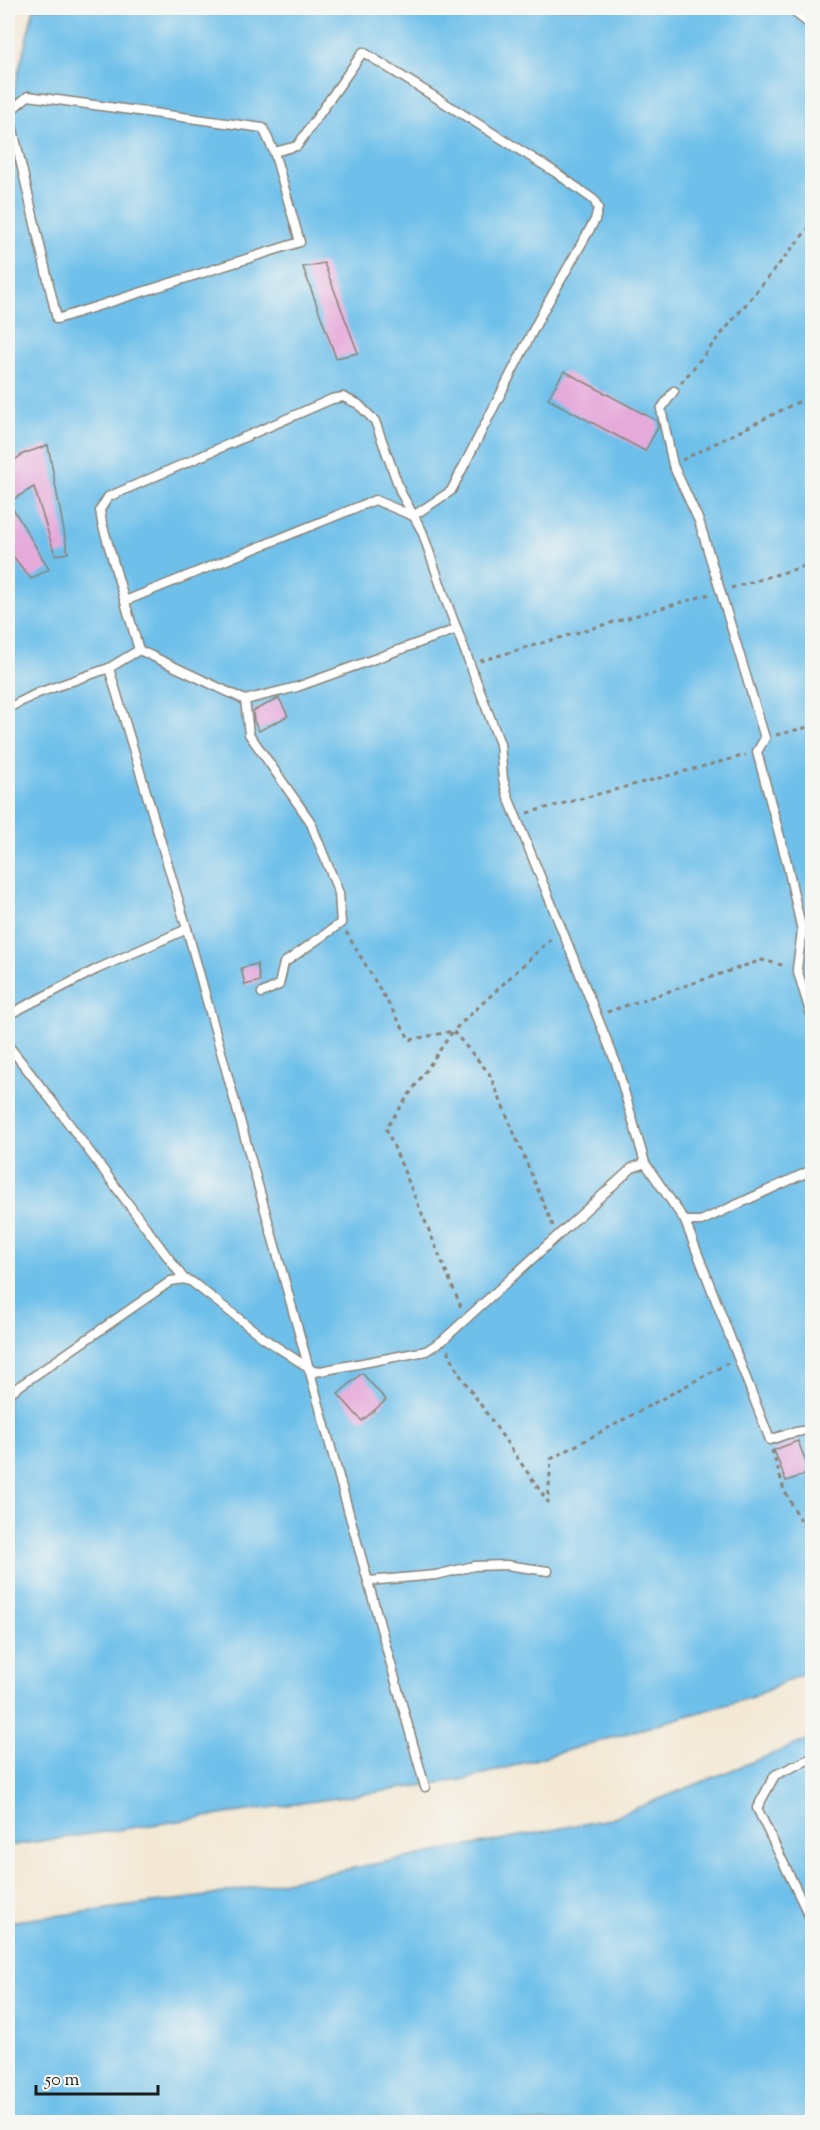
<svg xmlns="http://www.w3.org/2000/svg" width="820" height="2130" viewBox="0 0 820 2130" font-family="'Sorts Mill Goudy',serif">
<style>
.water{fill:#6ec0ea;stroke:#456e83;stroke-width:1.5}
.building{fill:#e6aada}
.lines{fill:none;stroke-linecap:round;stroke-linejoin:round}
.lane-casing{stroke:#888278;stroke-width:11}
.path{stroke:#888278;stroke-width:3;stroke-dasharray:4.5 4.5;stroke-linecap:butt}
.lane{stroke:#fff;stroke-width:8}
</style>
<rect width="100%" height="100%" fill="#f6f6f2"/>
<filter id="ink" filterUnits="userSpaceOnUse"><feTurbulence type="fractalNoise" baseFrequency=".0167" numOctaves="2"/><feDisplacementMap in="SourceGraphic" scale="12" xChannelSelector="R" yChannelSelector="G"/><feConvolveMatrix kernelMatrix="1 2 1 2 8 2 1 2 1" color-interpolation-filters="sRGB"/></filter>
<filter id="wash" filterUnits="userSpaceOnUse"><feTurbulence type="fractalNoise" baseFrequency=".008" numOctaves="4" result="noise"/><feDisplacementMap in="SourceGraphic" scale="24" xChannelSelector="R" yChannelSelector="G"/><feGaussianBlur stdDeviation="1.35" result="paint"/><feColorMatrix in="noise" values="0 0 0 0 0 0 0 0 0 0 0 0 0 0 0 0 0 1.4 0 .05"/><feComposite in="paint" operator="in"/></filter>
<g filter="url(#wash)">
<rect width="100%" height="100%" fill="#f3e8d4"/>
<g class="water">
<path d="M34,8H812V1669L753,1697L467,1779L8,1846V112L9,111Z"/>
<path d="M812,1738V2122H8V1922L207,1896L609,1819Z"/>
</g>
<g id="blocks">
<g class="building">
<path d="M324,263L358,353L336,358L303,267Z"/>
<path d="M564,371L657,421L658,427L645,451L548,399Z"/>
<path d="M48,445L68,553L55,555L34,487L9,502L49,569L31,579L8,550V465L23,454Z"/>
<path d="M279,698L288,716L259,731L254,721L253,711Z"/>
<path d="M257,964L260,981L245,985L241,968Z"/>
<path d="M362,1373L386,1400L362,1421L338,1394Z"/>
<path d="M798,1441L810,1473L786,1481L774,1450Z"/>
</g>
</g>
</g>
<g filter="url(#ink)">
<use href="#blocks" fill-opacity="0" stroke="#888278" stroke-width="1.5"/>
<g class="lines">
<defs>
<g id="lane">
<path d="M789,8L812,26"/>
<path d="M674,391L661,409L673,465L699,521L765,738L757,752L787,863L802,931L797,969L812,1018"/>
<path d="M125,601L375,500L413,516L451,491L542,313L595,220L598,208L594,200L555,172L363,52L297,146L274,152L263,128L28,96L9,112L57,319L300,242L274,152"/>
<path d="M139,650L245,700L297,687L457,629"/>
<path d="M109,668L187,929"/>
<path d="M245,700L249,734L310,821L339,893L341,923L284,963L279,985L262,993"/>
<path d="M8,708L38,693L109,668L139,650L102,523L100,510L108,497L332,399L343,397L358,404L375,421L401,493L422,531L445,598L500,744L503,779L508,797L616,1063L645,1163"/>
<path d="M8,1015L97,969L187,929L425,1787"/>
<path d="M8,1045L55,1105L184,1279"/>
<path d="M685,1221L770,1440L787,1434L812,1429"/>
<path d="M8,1394L171,1281L184,1279L192,1282L265,1339L315,1372L426,1351L443,1340L632,1168L645,1163L685,1221H701L812,1170"/>
<path d="M368,1581L436,1575L474,1566L506,1565L548,1571"/>
<path d="M812,1758L775,1775L757,1808L812,1922"/>
</g>
</defs>
<use href="#lane" class="lane-casing"/>
<g class="path">
<path d="M681,383L812,224"/>
<path d="M682,460L812,395"/>
<path d="M731,588L812,564"/>
<path d="M480,661L710,594"/>
<path d="M776,735L812,726"/>
<path d="M527,813L746,755"/>
<path d="M346,932L410,1040L453,1031L386,1128L461,1307"/>
<path d="M607,1012L762,960L786,966"/>
<path d="M553,1226L489,1073L453,1031L553,937"/>
<path d="M448,1350L458,1372L548,1502L551,1459L728,1363"/>
<path d="M772,1450L784,1490L812,1541"/>
</g>
<use href="#lane" class="lane"/>
</g>
</g>
<rect width="820" height="2130" fill="none" stroke="#f6f6f2" stroke-width="30"/>
<path d="M36 2085v9h122v-9" fill="none" stroke="#1c1c1c" stroke-width="3"/>
<text x="45" y="2085" font-size="18" fill="#1c1c1c" stroke="#f6f6f2" stroke-width="4.5" paint-order="stroke">50 m</text>
</svg>
